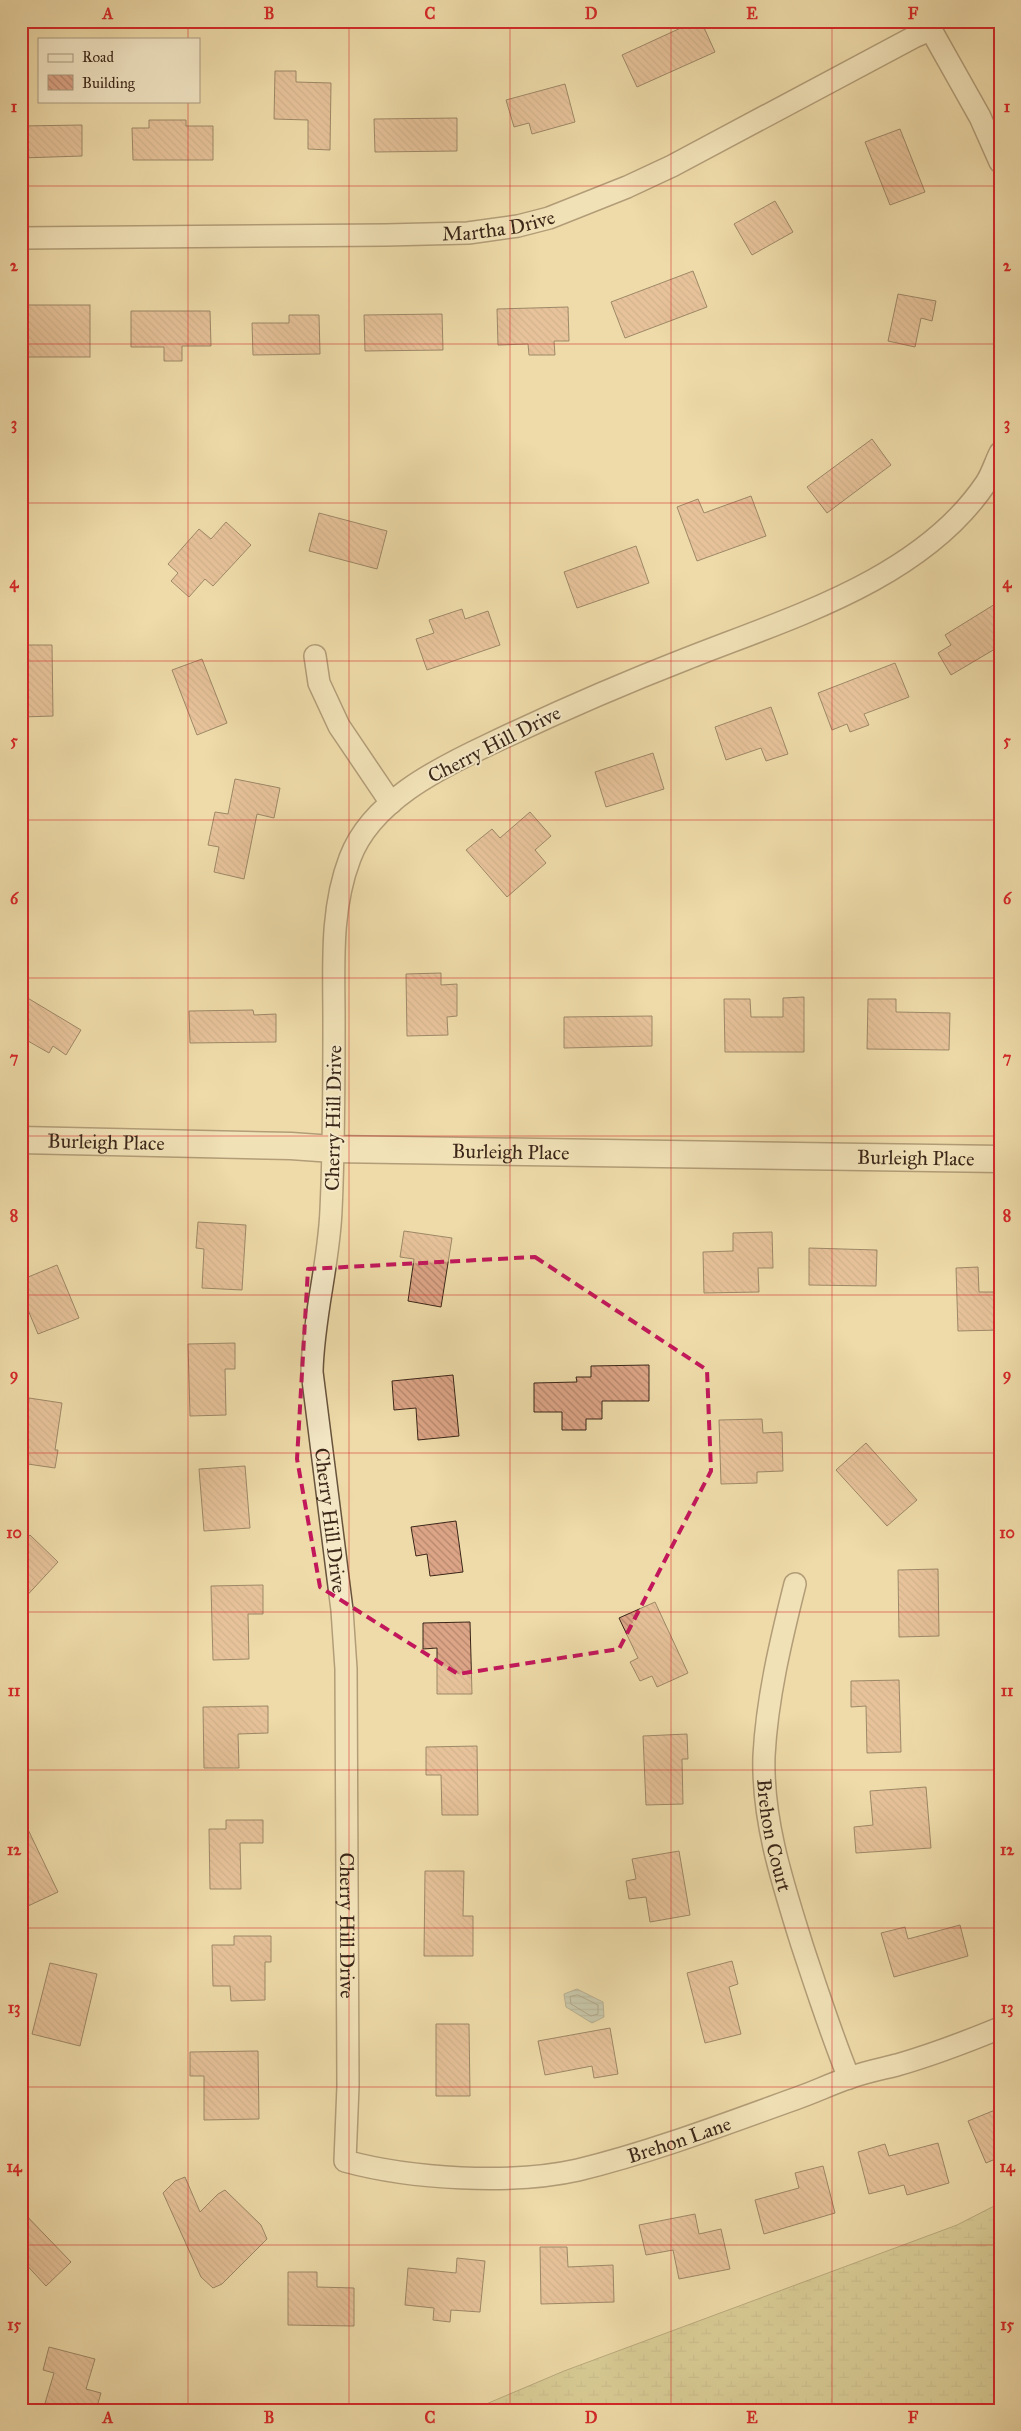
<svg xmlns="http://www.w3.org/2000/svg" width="1021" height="2431" viewBox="0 0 1021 2431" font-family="'IM FELL Great Primer',serif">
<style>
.wetland{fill:url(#wetland-marsh);stroke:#7e724d}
.water{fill:url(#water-rules);stroke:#777e76}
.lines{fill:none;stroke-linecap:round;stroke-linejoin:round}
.shore{stroke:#6d6f66;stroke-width:1}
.building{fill:url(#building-back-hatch);stroke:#3b2618}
.minor-casing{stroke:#68533c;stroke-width:24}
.tertiary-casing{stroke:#68533c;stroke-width:29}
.minor{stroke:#f4e8c7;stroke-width:21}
.tertiary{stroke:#f4e8c7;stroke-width:26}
.marked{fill:none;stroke:#c2185b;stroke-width:4;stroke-dasharray:10 6;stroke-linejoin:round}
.grid{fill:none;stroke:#d62828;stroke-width:1;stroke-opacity:0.55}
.labels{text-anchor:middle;stroke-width:4;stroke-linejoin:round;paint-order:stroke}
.street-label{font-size:20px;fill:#3b2618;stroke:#f4e8c7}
.neatline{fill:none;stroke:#d62828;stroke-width:2}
.grid-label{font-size:16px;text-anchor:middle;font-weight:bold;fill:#d62828}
</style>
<defs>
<pattern id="wetland-marsh" width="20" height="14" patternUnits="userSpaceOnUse" patternTransform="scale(1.25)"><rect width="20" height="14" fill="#c0be82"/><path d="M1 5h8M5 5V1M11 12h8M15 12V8" fill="none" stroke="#a6a370"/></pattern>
<pattern id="water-rules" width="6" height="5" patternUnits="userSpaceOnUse" patternTransform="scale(1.25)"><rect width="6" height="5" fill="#9fb8b4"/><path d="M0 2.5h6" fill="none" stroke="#839591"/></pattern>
<pattern id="building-back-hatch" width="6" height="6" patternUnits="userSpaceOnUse" patternTransform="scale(1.25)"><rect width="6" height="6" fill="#dda587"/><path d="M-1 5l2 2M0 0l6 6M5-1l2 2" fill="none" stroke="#b4866d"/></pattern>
</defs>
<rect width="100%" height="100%" fill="#eedba9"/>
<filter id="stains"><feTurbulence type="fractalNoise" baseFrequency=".004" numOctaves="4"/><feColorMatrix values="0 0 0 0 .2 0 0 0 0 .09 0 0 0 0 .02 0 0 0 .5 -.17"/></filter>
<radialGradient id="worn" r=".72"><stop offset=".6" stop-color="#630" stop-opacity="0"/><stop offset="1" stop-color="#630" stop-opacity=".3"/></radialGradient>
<path class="wetland" d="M1000,2203V2410H472L564,2371L957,2225Z"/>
<path class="water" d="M577,1989L603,2002L604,2017L592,2023L566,2007L564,1994Z"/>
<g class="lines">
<path class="shore" d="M578,1995L598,2005V2014L591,2016L571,2004L570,1997Z"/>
</g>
<g class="building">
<path d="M696,21H701L715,52L637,87L622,55Z"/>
<path d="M275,71H296V82L331,83L330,150L308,149V120L274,119Z"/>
<path d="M565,84L575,122L532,134L529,123L514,127L506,100Z"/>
<path d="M457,118V151L375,152L374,119Z"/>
<path d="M149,120H186V126H213V160H133L132,128H149Z"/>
<path d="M82,125V156L21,158V126Z"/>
<path d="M900,129L925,192L890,205L865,142Z"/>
<path d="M775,201L793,232L752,255L734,224Z"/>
<path d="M693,271L707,307L625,338L611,302Z"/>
<path d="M898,294L936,301L932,321L921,318L915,347L888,341Z"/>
<rect x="21" y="305" width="69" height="52"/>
<path d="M568,307L569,341H554L555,355H529L528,344L498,345L497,309Z"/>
<path d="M131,311H210L211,346H182V361H164V347H131Z"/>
<path d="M442,314L443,350L365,351L364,315Z"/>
<path d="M289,315H319L320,354L253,355L252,323H289Z"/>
<path d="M872,439L891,465L827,513L807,487Z"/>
<path d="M751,496L766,536L697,561L677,507L698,499L704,513Z"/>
<path d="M319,513L387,531L377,569L309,551Z"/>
<path d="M226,522L251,545L213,586L205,579L189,597L171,581L178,573L168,564L199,529L211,539Z"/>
<path d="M636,546L649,583L577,608L564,572Z"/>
<path d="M1000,601V646L951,675L938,653L951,645L945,635Z"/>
<path d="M462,609L465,619L488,611L500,645L427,670L416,639L434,633L429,620Z"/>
<path d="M21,645H52L53,716L22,717Z"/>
<path d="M202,659L227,723L197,735L172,670Z"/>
<path d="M895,663L909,697L864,714L869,725L850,732L847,724L832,730L818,693Z"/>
<path d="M771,707L788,754L766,761L761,748L726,760L715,727Z"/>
<path d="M653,753L664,789L606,807L595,772Z"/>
<path d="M235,779L280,788L274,818L257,814L244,879L214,872L219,847L208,845L215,812L228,814Z"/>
<path d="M530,812L551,836L535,850L546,863L507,897L466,850L492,829L500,838Z"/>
<path d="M441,973V985L457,984V1016L447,1017L448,1035L407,1036L406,974Z"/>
<path d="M21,994L81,1030L66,1055L53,1046L49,1053L21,1037Z"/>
<path d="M804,997V1052H725L724,999H750L751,1017H783V998Z"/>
<path d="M868,999H896V1012L950,1013L949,1050L867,1049Z"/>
<path d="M253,1010L254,1015L276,1014V1042L190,1043L189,1011Z"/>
<path d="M652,1016V1046L564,1048V1017Z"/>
<path d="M198,1222L246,1225L242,1290L202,1288L204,1249L196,1248Z"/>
<path d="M404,1231L452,1238L441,1307L408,1301L414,1259L400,1257Z"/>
<path d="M772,1232L773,1268H758L759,1292L704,1293L703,1252L733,1251V1233Z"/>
<path d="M809,1248L877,1250L876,1286L809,1285Z"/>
<path d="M57,1265L79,1318L38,1334L21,1293V1280Z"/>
<path d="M978,1267L979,1292H1000V1330L958,1331L956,1268Z"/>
<path d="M235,1343V1369H225L226,1415L190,1416L188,1344Z"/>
<path d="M649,1365V1401H602V1419H586V1430H562V1412H534V1383L577,1382L576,1377H591V1366Z"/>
<path d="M453,1375L459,1436L418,1440L416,1408L394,1410L392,1381Z"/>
<path d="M29,1398L62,1403L55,1450H58L55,1468L21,1463Z"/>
<path d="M762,1419L763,1433L782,1432L783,1471L757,1472V1483L721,1484L719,1420Z"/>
<path d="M866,1443L917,1500L887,1526L836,1470Z"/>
<path d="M245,1466L250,1528L204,1531L199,1469Z"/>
<path d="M456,1521L463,1572L430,1576L427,1554L416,1556L411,1527Z"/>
<path d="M30,1535L58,1562L21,1602V1544Z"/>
<path d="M938,1569L939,1636L899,1637L898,1570Z"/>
<path d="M263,1585V1614H248L249,1659L213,1660L211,1586Z"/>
<path d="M655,1602L688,1673L657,1687L652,1676L640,1681L630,1662L638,1658L619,1618Z"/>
<path d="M470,1622L472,1694H437V1648L423,1649V1623Z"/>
<path d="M899,1680L901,1752L867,1753L866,1706L851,1707V1681Z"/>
<path d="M268,1706V1733L238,1734L239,1768H204L203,1707Z"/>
<path d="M687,1734L688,1759H682L683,1804L646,1805L643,1736Z"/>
<path d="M477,1746L478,1815H442L441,1775H426V1747Z"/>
<path d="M926,1787L931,1848L856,1853L854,1827L873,1825L870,1791Z"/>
<path d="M21,1815L58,1892L28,1906L21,1893Z"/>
<path d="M226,1820H263V1843H240L241,1889H210L209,1829H226Z"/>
<path d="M679,1851L690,1915L650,1922L646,1897L629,1899L626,1881L636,1879L632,1859Z"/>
<path d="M425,1871H464L463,1916H473V1956H424Z"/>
<path d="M960,1925L968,1956L894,1977L881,1933L905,1927L908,1939Z"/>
<path d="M234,1936H271V1962H265V2000L231,2001L230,1986H213L212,1945H234Z"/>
<path d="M732,1961L738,1984L729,1987L741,2034L705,2043L687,1973Z"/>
<path d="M50,1963L97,1974L80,2046L32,2034Z"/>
<path d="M436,2024H469L470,2096H436Z"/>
<path d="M610,2028L618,2074L594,2078L592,2066L545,2075L538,2041Z"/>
<path d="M258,2051L259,2119L204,2120V2076H190V2052Z"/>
<path d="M1000,2108V2157L986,2163L968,2121Z"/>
<path d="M938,2143L949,2183L907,2195L904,2185L869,2194L858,2152L885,2144L889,2156Z"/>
<path d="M823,2166L835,2213L764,2234L755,2200L799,2188L795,2173Z"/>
<path d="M185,2177L200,2212L218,2194L225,2190L261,2225L267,2239L222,2284L213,2288L201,2277L163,2193L175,2181Z"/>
<path d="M21,2210L71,2262L46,2286L21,2259Z"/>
<path d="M695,2214L699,2234L721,2229L730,2269L679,2279L673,2250L646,2255L639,2225Z"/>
<path d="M540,2247H567L568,2267L613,2265L614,2302L541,2304Z"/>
<path d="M457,2258L485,2261L480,2312L451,2310L450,2322L433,2320L434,2308L405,2305L408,2268L456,2273Z"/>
<path d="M288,2272H317V2287L354,2288V2326L288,2325Z"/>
<path d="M49,2347L95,2359L86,2389L101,2393L96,2410H43L54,2373L43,2370Z"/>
</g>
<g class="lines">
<defs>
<g id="minor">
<path d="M926,21L980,117L1000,162"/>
<path id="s1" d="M21,238L386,235L468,233L518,226L549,218L627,187L672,166L914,37L930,30"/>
<path id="s2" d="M1000,453C995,463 992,474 986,483C921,580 789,618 686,659C619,685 553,714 488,745C437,769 371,802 350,858C330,910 334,966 334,1020C334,1083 334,1147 331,1210C329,1264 313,1317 312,1372L342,1610L346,1669L348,2086L345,2161C411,2179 511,2185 578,2170C652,2152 728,2123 800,2097C817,2091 833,2083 849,2078C865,2072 881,2069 897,2065C932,2055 966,2042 1000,2028"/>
<path d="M315,656L319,683L339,726L391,803"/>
<path id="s3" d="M795,1584C781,1640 767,1698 764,1756C762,1821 783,1884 802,1945C817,1990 831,2034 849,2078"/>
</g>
<g id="tertiary">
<path id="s4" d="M21,1140L291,1146L333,1149L1000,1159"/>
</g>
</defs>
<use href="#minor" class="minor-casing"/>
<use href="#tertiary" class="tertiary-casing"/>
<use href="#minor" class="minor"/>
<use href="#tertiary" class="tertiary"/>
</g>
<path d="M0 0H1021V2431H0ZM535,1257L707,1370L711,1471L619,1649L458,1674L320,1587L297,1459L308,1269Z" fill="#eedba9" fill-opacity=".55" fill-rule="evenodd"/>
<path class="marked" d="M535,1257L707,1370L711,1471L619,1649L458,1674L320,1587L297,1459L308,1269Z"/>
<path class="grid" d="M188,21V39M349,21V2410M510,21V2410M671,21V2410M832,21V2410M188,101V2410M21,186H1000M21,344H1000M21,503H1000M21,661H1000M21,820H1000M21,978H1000M21,1136H1000M21,1295H1000M21,1453H1000M21,1612H1000M21,1770H1000M21,1928H1000M21,2087H1000M21,2245H1000"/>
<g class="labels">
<g class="street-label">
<text dy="7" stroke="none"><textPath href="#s1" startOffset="478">Martha Drive</textPath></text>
<text transform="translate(494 744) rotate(-27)" y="7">Cherry Hill Drive</text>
<text transform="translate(333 1118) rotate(-89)" y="7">Cherry Hill Drive</text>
<text dy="7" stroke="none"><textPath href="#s4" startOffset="85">Burleigh Place</textPath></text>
<text dy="7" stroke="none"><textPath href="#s4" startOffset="490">Burleigh Place</textPath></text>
<text dy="7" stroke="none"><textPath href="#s4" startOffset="895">Burleigh Place</textPath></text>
<text dy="7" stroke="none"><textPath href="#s2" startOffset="1452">Cherry Hill Drive</textPath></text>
<text dy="7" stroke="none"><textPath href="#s3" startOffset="255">Brehon Court</textPath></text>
<text dy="7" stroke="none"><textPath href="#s2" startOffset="1858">Cherry Hill Drive</textPath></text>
<text dy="7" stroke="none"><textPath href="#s2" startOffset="2434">Brehon Lane</textPath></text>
</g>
</g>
<rect width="1021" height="2431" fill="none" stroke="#eedba9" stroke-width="55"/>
<rect x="38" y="38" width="162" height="65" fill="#f4e8c7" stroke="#aa9a81"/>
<rect x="48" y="54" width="25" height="8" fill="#f4e8c7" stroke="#aa9a81"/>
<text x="82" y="62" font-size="15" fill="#3b2618">Road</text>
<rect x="48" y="75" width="25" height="15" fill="url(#building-back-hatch)" stroke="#aa9a81"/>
<text x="82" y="88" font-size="15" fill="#3b2618">Building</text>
<rect x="28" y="28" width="966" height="2376" class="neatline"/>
<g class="grid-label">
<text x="108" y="19">A</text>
<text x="269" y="19">B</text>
<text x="430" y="19">C</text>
<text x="591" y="19">D</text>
<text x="752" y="19">E</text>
<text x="913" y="19">F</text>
<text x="14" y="112">1</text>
<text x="1007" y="112">1</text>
<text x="14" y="271">2</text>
<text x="1007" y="271">2</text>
<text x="14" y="429">3</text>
<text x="1007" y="429">3</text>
<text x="14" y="588">4</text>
<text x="1007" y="588">4</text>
<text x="14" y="746">5</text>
<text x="1007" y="746">5</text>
<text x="14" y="904">6</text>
<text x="1007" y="904">6</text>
<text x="14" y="1063">7</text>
<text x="1007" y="1063">7</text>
<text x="14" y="1221">8</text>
<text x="1007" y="1221">8</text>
<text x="14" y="1380">9</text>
<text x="1007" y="1380">9</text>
<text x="14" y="1538">10</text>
<text x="1007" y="1538">10</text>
<text x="14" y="1696">11</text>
<text x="1007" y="1696">11</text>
<text x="14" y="1855">12</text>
<text x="1007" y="1855">12</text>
<text x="14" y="2013">13</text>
<text x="1007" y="2013">13</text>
<text x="14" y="2172">14</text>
<text x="1007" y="2172">14</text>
<text x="14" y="2330">15</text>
<text x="1007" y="2330">15</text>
<text x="108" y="2423">A</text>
<text x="269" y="2423">B</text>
<text x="430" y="2423">C</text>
<text x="591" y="2423">D</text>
<text x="752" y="2423">E</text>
<text x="913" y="2423">F</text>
</g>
<rect width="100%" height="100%" filter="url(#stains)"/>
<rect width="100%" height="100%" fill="url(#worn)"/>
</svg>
